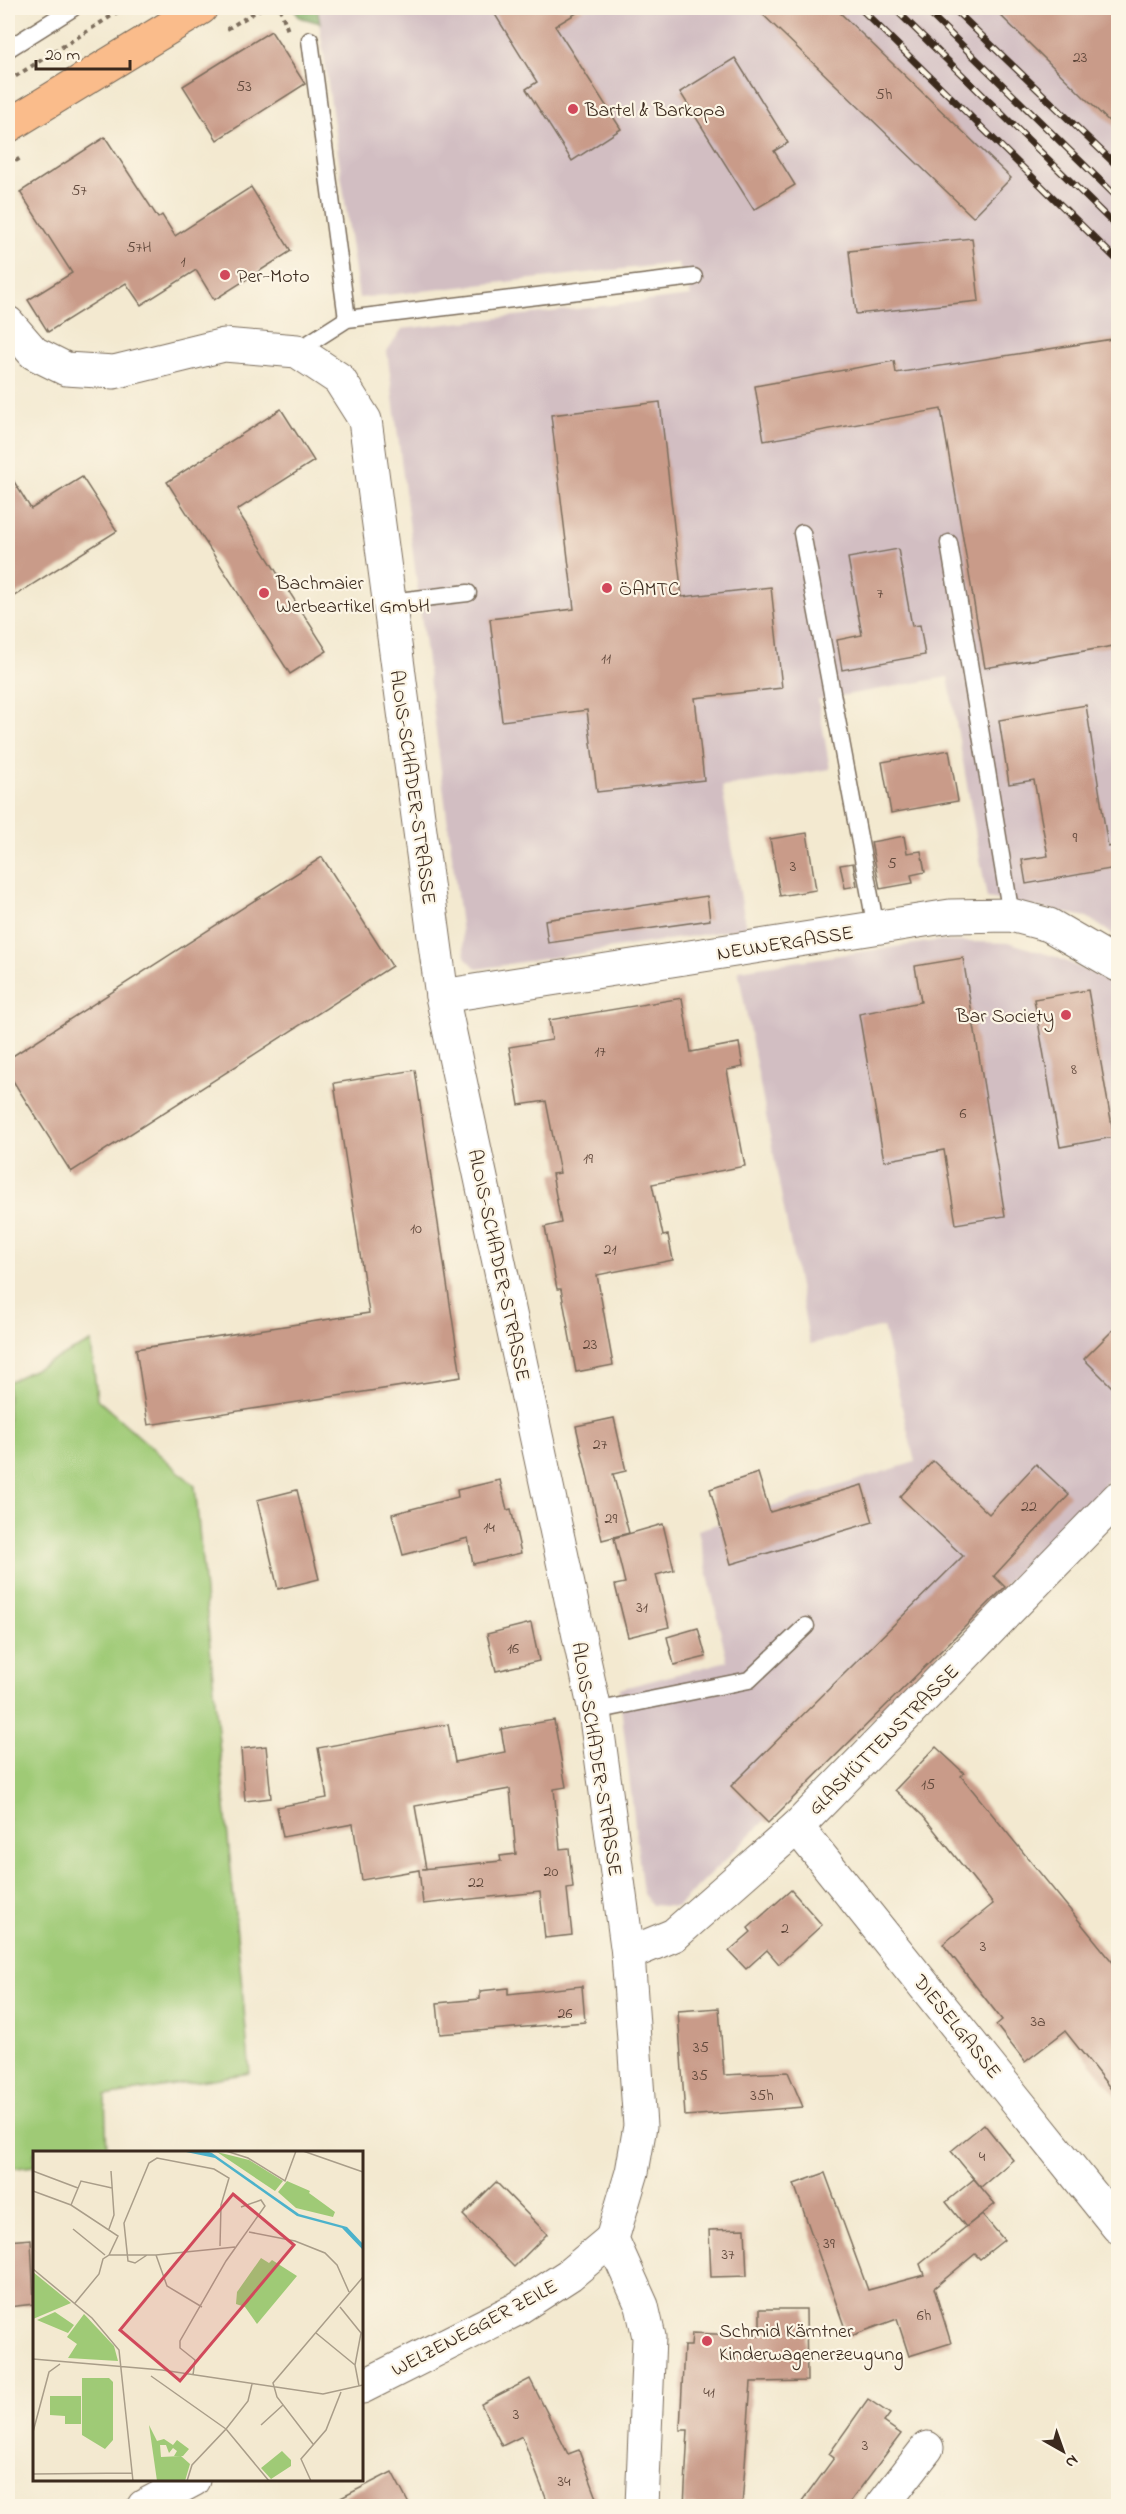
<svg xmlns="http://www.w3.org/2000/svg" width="1126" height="2514" viewBox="0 0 1126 2514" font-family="'Indie Flower',sans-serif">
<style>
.industrial{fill:#d2bec2}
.green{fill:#9fca76;stroke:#6d7a4a;stroke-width:1.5}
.forest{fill:#7fae67;stroke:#5d6c42;stroke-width:1.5}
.building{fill:#c99b89;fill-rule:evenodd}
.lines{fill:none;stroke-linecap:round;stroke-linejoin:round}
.lane-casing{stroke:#7b6d5c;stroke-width:19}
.street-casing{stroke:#7b6d5c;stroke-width:35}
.primary-casing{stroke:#7b6d5c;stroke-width:35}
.path{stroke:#7b6d5c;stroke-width:4;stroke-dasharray:4.5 4.5;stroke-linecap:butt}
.lane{stroke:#fff;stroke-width:16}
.street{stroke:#fff;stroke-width:33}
.primary{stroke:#fabc8b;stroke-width:33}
.rail-casing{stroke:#3b2a1e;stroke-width:7}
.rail{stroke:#fcf5e5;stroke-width:4.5;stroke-dasharray:14;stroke-linecap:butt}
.poi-dot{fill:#d1495b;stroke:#fcf5e5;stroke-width:2}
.labels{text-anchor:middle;stroke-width:4.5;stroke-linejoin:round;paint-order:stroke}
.number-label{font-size:16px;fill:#5e4639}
.poi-label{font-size:20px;fill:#3b2a1e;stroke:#fcf5e5;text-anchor:start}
.street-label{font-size:20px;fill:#3b2a1e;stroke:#fcf5e5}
.inset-road{fill:none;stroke:#a99d89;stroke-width:1.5}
.view{fill:#d1495b;fill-opacity:0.15;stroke:#d1495b;stroke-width:3}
.inset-edge{fill:none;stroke:#3b2a1e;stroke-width:3}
</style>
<rect width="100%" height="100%" fill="#fcf5e5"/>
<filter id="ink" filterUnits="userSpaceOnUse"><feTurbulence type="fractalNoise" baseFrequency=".0167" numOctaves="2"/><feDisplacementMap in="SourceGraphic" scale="12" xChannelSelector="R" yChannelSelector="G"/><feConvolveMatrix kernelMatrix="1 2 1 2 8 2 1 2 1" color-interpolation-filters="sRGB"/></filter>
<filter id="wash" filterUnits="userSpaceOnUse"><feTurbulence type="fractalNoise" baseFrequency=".008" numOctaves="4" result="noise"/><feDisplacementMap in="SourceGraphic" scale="24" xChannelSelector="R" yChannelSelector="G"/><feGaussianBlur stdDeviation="1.35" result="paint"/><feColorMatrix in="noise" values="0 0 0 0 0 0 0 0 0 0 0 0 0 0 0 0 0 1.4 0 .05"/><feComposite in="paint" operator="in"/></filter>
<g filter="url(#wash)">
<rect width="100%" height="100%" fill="#f3e9d0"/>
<g class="industrial">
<path d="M317,8H1118V938L1087,917L987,898L948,677L818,700L830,769L722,787L746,928L477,969L465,957L387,351L402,329L691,296L678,263L359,298Z"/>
<path d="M935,941L1011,943L1056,957L1101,977L1118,988V1470L1095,1496L677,1907L652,1905L643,1894L619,1689L727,1661L698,1530L915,1462L883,1327L810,1344L738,970Z"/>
</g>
<path class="green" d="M91,1342L97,1399L195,1486L250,2073L105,2096L107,2152H34V2166L8,2169V1382Z"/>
<path class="forest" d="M294,8H317L320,23L299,17Z"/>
<g id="blocks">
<g class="building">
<path d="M491,8H585L555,26L621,129L572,161L526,89L537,82Z"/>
<path d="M756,8H835L1011,178L973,217Z"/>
<path d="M993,8H1119V131L1088,101Z"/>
<path d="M271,31L305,84L217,140L183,86Z"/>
<path d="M735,58L788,143L774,151L795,185L754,210L680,92Z"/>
<path d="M105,137L158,218L162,215L175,236L251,187L291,251L214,300L196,270L141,305L126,283L48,332L28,300L72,273L20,192Z"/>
<path d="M972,238L979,301L856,314L849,251Z"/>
<path d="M1119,338V645L985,668L941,409L764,441L755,386L894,361L896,373Z"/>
<path d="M660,402L682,597L771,587L782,688L695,698L704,780L597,792L587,710L502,721L490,619L574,609L551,415Z"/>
<path d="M281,409L314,461L237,510L327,651L290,674L167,482Z"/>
<path d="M8,472L31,509L82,477L117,531L8,600Z"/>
<path d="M898,549L912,626L920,625L925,655L842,670L837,640L862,635L848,558Z"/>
<path d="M1086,705L1108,847L1112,846L1116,868L1026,884L1022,860L1048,856L1034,780L1009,784L999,720Z"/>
<path d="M949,750L958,801L891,813L882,762Z"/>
<path d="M807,833L816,890L780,896L770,839Z"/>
<path d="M904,836L907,853L921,851L925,872L911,875L913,883L880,889L871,842Z"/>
<path d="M322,857L392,966L71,1172L8,1073V1059Z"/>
<path d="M853,863L857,886L845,888L840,865Z"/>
<path d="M707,896L710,920L548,943L545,920Z"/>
<path d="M963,958L1005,1216L956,1224L944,1150L884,1161L859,1014L921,1002L915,966Z"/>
<path d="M1088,990L1114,1137L1060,1147L1034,999Z"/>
<path d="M682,998L691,1052L739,1043L743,1067L727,1070L745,1166L652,1184L663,1236L668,1235L673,1260L597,1275L613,1365L576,1372L561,1289H557L545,1227L561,1223L552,1174L560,1173L546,1101L519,1105L509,1047L552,1040L549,1020Z"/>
<path d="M415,1070L461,1377L148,1425L136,1349L369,1313L334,1083Z"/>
<path d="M1119,1324V1394L1084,1359Z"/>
<path d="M614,1418L626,1471L613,1474L629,1533L602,1540L576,1426Z"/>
<path d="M933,1461L989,1514L1036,1464L1069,1495L994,1576L1005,1587L768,1823L731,1786L963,1556L900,1497Z"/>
<path d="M758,1473L770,1512L862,1485L873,1522L731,1564L710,1489Z"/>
<path d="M500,1480L507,1510L511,1509L521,1553L473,1564L468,1538L403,1555L392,1514L458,1497L457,1490Z"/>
<path d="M297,1490L319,1579L278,1589L257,1500Z"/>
<path d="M663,1524L674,1570L656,1575L669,1627L628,1637L615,1585L625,1583L614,1538Z"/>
<path d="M531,1623L539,1661L496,1671L487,1634Z"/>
<path d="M698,1628L706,1657L674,1665L667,1637Z"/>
<path d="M554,1720L566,1787L554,1789L560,1849L569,1848L573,1888L567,1889L572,1935L545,1938L540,1892L423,1904L419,1870L362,1880L353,1824L283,1837L277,1807L327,1798L318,1748L448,1724L455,1762L505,1752L501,1729ZM510,1789L516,1854L500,1856L501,1861L422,1869H426L415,1806Z"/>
<path d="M266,1746L271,1798L245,1801L241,1749Z"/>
<path d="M936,1747L964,1773L961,1776L1119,1970V2099L1065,2031L1025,2062L996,2025L1002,2020L943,1944L993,1904L923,1816L895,1790Z"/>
<path d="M791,1890L822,1925L779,1964L767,1950L746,1969L729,1951L751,1932L748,1928Z"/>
<path d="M582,1986L585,2022L440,2034L437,2003L480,1999V1991L508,1988V1994Z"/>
<path d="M719,2008L724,2075L788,2072L803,2107L685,2116L678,2011Z"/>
<path d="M984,2124L1013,2160L981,2187L951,2151Z"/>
<path d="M825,2173L868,2290L924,2275L920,2264L982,2214L1004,2240L980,2259L975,2254L934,2288L951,2343L909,2356L897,2319L848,2337L794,2184Z"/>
<path d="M974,2179L995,2204L966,2227L946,2202Z"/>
<path d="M496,2182L547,2234L514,2267L463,2215Z"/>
<path d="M745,2229L747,2276L711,2277L709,2230Z"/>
<path d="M31,2239L34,2304L8,2307V2241Z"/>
<path d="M760,2309H806L807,2381L751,2382L742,2506H684L688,2430H680L684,2346H691L692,2333L760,2336Z"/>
<path d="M530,2379L568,2454L579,2450L600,2506H549L522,2436L502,2446L481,2404Z"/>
<path d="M868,2399L890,2414L884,2422L901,2434L847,2506H799L834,2458L829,2454Z"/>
<path d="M392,2472L410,2506H325Z"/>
</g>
</g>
</g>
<g filter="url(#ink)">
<use href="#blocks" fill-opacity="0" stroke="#7b6d5c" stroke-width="1.5"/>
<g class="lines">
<defs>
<g id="lane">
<path d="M310,40L347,319"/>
<path d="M8,49L73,8"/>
<path d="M297,351L347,319L694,277"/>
<path d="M802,533L876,928"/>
<path d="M949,543L1011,915"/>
<path d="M389,602L468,593"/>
<path d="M595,1711L749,1680L806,1626"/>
</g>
<g id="street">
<path d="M8,323L34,353L66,369L114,372L224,345L297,351L339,379L365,420L442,996L595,1711L628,1954L640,2126L632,2172L612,2239L642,2306L649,2337L642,2506"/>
<path d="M442,996L950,916L1011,915L1049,925L1118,965"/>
<path d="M797,1827L1118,2227"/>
<path d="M628,1954L674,1935L797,1827L1118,1498"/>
<path d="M362,2387L515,2310L569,2275L612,2239"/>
<path d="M144,2506L193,2480"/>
<path d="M882,2506L927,2448"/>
</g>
<path id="primary" d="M8,126L201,8"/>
</defs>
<use href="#lane" class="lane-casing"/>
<use href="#street" class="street-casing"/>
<use href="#primary" class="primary-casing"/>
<g class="path">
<path d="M280,8L288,31"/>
<path d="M227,29L262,8"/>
<path d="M8,81L124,8"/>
<path d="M8,166L22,157"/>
</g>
<use href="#lane" class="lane"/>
<use href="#street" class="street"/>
<use href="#primary" class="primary"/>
<defs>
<g id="rail">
<path d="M860,8L1118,261"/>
<path d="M894,8L1118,228"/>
<path d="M924,8L1118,198"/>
<path d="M953,8L1115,164"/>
</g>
</defs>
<use href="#rail" class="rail-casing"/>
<use href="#rail" class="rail"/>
</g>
</g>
<g class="poi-dot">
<circle cx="573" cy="109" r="6"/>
<circle cx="225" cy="275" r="6"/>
<circle cx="607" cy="588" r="6"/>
<circle cx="264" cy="593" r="6"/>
<circle cx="1066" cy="1015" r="6"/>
<circle cx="707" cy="2341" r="6"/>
</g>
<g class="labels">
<g class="number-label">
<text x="1080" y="62">23</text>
<text x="244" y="91">53</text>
<text x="884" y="99">5h</text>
<text x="79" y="195">57</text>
<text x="139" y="252">57H</text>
<text x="183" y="266">1</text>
<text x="880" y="598">7</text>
<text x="606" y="663">11</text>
<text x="1075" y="842">9</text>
<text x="892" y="868">5</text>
<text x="793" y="871">3</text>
<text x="600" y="1056">17</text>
<text x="1074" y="1074">8</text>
<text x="963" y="1118">6</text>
<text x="588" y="1163">19</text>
<text x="416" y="1233">10</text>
<text x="610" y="1254">21</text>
<text x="590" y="1349">23</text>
<text x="600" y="1449">27</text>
<text x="1029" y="1511">22</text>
<text x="611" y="1523">29</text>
<text x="489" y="1532">14</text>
<text x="642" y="1612">31</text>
<text x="513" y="1653">16</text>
<text x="928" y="1789">15</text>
<text x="551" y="1876">20</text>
<text x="476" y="1887">22</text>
<text x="785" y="1933">2</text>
<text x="983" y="1951">3</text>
<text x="565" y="2018">26</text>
<text x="1038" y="2026">3a</text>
<text x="701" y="2052">35</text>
<text x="700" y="2080">35</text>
<text x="762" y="2100">35h</text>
<text x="982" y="2161">4</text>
<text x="829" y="2248">39</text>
<text x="728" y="2259">37</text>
<text x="924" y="2320">6h</text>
<text x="709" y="2397">41</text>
<text x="516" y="2419">3</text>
<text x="865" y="2450">3</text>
<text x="564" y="2486">34</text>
</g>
<g class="poi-label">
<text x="585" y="116">Bartel &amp; Barkopa</text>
<text x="237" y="282">Per-Moto</text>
<text x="276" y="589">Bachmaier<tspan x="276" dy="23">Werbeartikel GmbH</tspan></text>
<text x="619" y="595">ÖAMTC</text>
<text x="1054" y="1022" text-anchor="end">Bar Society</text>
<text x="719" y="2337">Schmid Kärntner<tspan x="719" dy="23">Kinderwagenerzeugung</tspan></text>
</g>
<g class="street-label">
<text transform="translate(414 787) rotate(82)" y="7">ALOIS-SCHADER-STRASSE</text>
<text transform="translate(785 942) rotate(-9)" y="7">NEUNERGASSE</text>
<text transform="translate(500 1265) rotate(78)" y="7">ALOIS-SCHADER-STRASSE</text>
<text transform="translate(883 1739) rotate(-45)" y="7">GLASHÜTTENSTRASSE</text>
<text transform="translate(598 1759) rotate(81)" y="7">ALOIS-SCHADER-STRASSE</text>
<text transform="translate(958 2026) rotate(51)" y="7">DIESELGASSE</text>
<text transform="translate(474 2327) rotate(-28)" y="7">WELZENEGGER ZEILE</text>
</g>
</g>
<g transform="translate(33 2151)">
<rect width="330" height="330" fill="#f3e9d0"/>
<path d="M184,1L216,9L250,30L242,40ZM254,30L277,40L276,42L302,61L300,66L263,57L245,41ZM228,107L236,112L239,109L264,125L224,173L212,156L203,153L204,141ZM0,121L38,152L0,168ZM22,161L41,174L35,182L4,169ZM51,163L81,195L85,210L35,207L44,193L34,186ZM49,227H76L80,231V289L72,298L49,284ZM17,245H48V273H32V265L17,264ZM116,274L124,290L131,288L140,294L144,289L156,298L150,305H141L144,300L140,297L136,302L133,294H127L128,306L148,305L157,313L152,330H124ZM249,300L258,309V315L238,328L228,317Z" fill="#9fca76"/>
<path d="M103,0H173L179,2L266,63L314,76L330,93V99L309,77L264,65L182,7L153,1Z" fill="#4cb2cb"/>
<path class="inset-road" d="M193,0L215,7L252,30L263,0M270,0L330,21M0,20L45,37M0,40L38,54L85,85L76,104L70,108L66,123L42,152M38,54L48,30L79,37M40,78L72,104M76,78L81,64L78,20M216,81L262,90L292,102L304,114L316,141M76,104H123L202,96M114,104L102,112L95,110L91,72L116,12L124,7L181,18L196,27L188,54L187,95M123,104L134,135L169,156M0,118L59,167L86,199L100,330M307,156L328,182L322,214L326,235M283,182L322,214M0,208L129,219L290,243L330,234M160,224L162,209L147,197V190L193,110L232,55L228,49L208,56M118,225L193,278L159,314L154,330M219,233L215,250L193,278L236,330M228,274L250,254M0,281L16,221L27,213M280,293L244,246L240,232L330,126M0,323L99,322M278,330L268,308L293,279L308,241"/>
<path class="view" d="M200,43L261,94L147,230L87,179Z"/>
<rect width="330" height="330" class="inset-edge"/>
</g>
<rect width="1126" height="2514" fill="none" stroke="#fcf5e5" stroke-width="30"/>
<g transform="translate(1063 2451) rotate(140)" stroke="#fcf5e5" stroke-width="4.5" paint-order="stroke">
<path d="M0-4.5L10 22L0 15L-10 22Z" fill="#3b2a1e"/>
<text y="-9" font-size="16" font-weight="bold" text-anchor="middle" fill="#3b2a1e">N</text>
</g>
<path d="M36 60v9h94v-9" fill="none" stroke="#3b2a1e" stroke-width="3"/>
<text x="45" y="60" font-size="18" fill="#3b2a1e" stroke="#fcf5e5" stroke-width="4.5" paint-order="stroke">20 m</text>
</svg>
